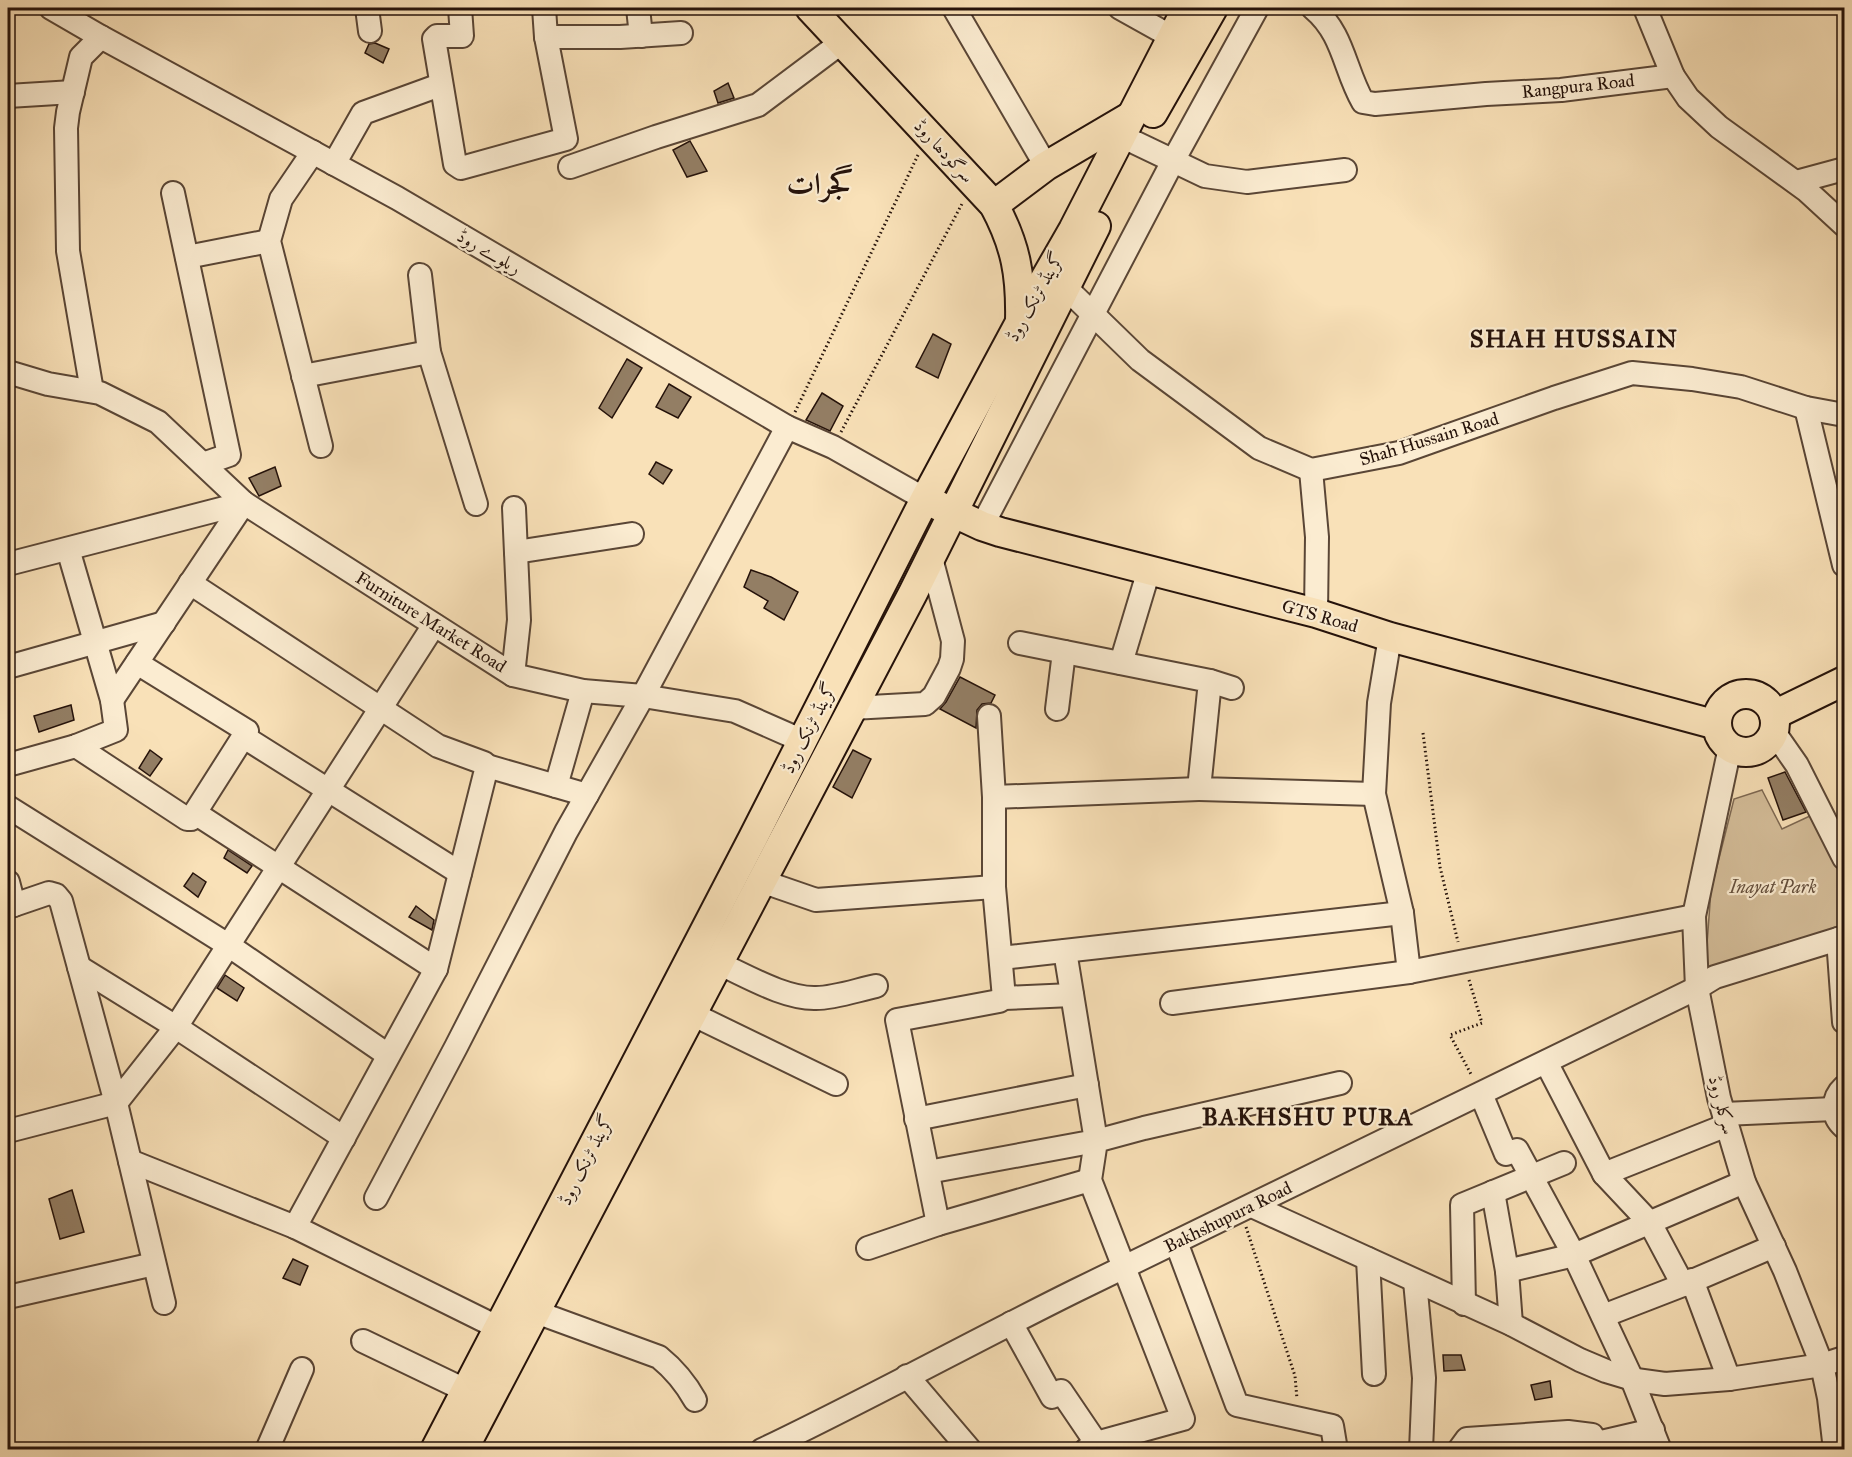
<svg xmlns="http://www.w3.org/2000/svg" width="1852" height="1457" viewBox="0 0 1852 1457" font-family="'IM FELL Great Primer',Amiri,serif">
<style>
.green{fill:#d5be9a;stroke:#7d6852;stroke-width:1.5}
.building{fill:#937e64;stroke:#25120a;stroke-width:1.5}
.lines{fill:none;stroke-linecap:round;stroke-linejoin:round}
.minor-casing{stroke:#5a4636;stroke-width:26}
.major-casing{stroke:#25120a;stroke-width:32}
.path{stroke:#25120a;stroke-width:3;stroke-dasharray:1.5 3;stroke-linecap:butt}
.minor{stroke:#fbecd1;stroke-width:22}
.major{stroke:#f9e1b8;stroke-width:28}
.labels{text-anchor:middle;stroke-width:4.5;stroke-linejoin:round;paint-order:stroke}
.street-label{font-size:18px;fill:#25120a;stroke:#fbecd1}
.park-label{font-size:18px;font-style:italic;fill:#634e3c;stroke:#fbecd1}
.district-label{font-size:24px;font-weight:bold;letter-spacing:1.5px;fill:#25120a;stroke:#fbecd1}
.town-label{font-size:30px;font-weight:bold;fill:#25120a;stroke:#fbecd1}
</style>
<rect width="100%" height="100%" fill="#f9e1b8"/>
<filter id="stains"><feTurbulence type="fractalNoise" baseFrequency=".00333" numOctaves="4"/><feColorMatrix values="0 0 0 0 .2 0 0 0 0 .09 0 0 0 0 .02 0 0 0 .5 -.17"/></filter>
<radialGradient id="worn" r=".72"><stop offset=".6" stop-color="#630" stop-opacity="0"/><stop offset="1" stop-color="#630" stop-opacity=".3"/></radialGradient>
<path class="green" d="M1762,790L1782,829L1812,815L1844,873V927L1705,971L1711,890L1734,799Z"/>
<g class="building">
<path d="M375,43L389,49L383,63L365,53L369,44Z"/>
<path d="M728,83L734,98L718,103L714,91Z"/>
<path d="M690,141L707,171L687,177L673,150Z"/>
<path d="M933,334L951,344L938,378L916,367Z"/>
<path d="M627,359L642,368L612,418L599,408Z"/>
<path d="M669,384L691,397L678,418L656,407Z"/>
<path d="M822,393L843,406L830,431L806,420Z"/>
<path d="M656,462L672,470L663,484L649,474Z"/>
<path d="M275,467L281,486L259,496L249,478Z"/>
<path d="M751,570L771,577L798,592L784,620L764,608L768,601L744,587Z"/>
<path d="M960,677L995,695L991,703L982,704L977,710L976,728L940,709L946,702Z"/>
<path d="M71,705L74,720L39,732L34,716Z"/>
<path d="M150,750L162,759L150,776L139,768Z"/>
<path d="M853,750L871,759L852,798L833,787Z"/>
<path d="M1785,772L1806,812L1783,820L1768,778Z"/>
<path d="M228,850L252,866L247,873L224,858Z"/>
<path d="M193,873L206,882L198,897L184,886Z"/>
<path d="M416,906L434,920L432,930L409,917Z"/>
<path d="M225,975L244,988L237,1001L217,988Z"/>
<path d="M72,1190L84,1232L60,1239L49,1199Z"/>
<path d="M293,1259L308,1266L300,1285L283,1278Z"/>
<path d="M1443,1355H1461L1465,1370L1444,1371Z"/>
<path d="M1550,1381L1552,1397L1535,1400L1531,1385Z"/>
</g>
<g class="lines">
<defs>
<g id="minor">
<path d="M51,8L101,37L397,198L787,427L833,447L925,499"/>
<path d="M367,8L370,31"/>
<path d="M460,8L462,36H437L434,39L455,164L461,168L566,139L546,37L544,8"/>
<path d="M638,8L641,36"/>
<path d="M954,8L1046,166"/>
<path d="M1120,8L1172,37"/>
<path d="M1313,8C1344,34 1344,69 1363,102L1375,104L1486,94L1561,90L1673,76"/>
<path d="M1645,8L1673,76L1688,98L1719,127L1806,190L1844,225"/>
<path d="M546,37H620L681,33"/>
<path d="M8,96L73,92"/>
<path d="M1136,143L1205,176L1247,182L1345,170"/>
<path d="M313,152L281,199L269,241L321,446"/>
<path d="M334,164L363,113L440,85"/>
<path d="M570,167L656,137L758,105L842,42"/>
<path d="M1796,182L1844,169"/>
<path d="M173,193L229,455L203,464"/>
<path d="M187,257L269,241"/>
<path d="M420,275L429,352L476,504"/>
<path d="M1065,287L1140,360L1259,448L1311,470L1399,453L1554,398L1632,373L1692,379L1741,387L1806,408L1844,415"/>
<path d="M8,372L48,384L100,393L158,422L244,503L513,675L583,691L643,696L787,427"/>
<path d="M303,376L429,352"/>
<path d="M92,391L68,251L66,128L68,112L81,57L101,37"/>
<path d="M1806,408L1844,565"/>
<path d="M1311,470L1317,537L1316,613"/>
<path d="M982,526L1173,161L1257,8"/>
<path d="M516,552L632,534"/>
<path d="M8,564L244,503"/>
<path d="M190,583L438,746L484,763L487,766L436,969L295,1227"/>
<path d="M1390,637L1379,703L1374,794L1402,913L1409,972L1694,916"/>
<path d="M1020,643L1210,681L1199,789L1374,794"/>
<path d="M1121,663L1149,570"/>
<path d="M8,667L164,623"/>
<path d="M513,675L519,620L514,508"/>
<path d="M1210,681L1232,688"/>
<path d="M112,700L244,503"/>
<path d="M852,708L925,704L934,696L949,668L952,659L953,641L931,558"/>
<path d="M1057,709L1064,652"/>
<path d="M989,716L994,797V887L1004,998"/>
<path d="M1774,732L1797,765L1844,858"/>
<path d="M244,737L460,873"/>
<path d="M76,746L187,819H191L247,731L137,663"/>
<path d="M1730,747L1694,916L1697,988L1719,1098L1744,1182L1785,1271L1822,1365L1829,1398L1835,1450"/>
<path d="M8,765L76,746L116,730L112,700L68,549"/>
<path d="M487,766L587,795"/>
<path d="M556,786L583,691"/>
<path d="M994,797L1199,789"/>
<path d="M8,807L228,945L388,1055"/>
<path d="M195,813L436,969"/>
<path d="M761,881L816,900L994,887"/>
<path d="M8,882L14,905"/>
<path d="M8,907L49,893L56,895L61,901L116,1103L164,1303"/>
<path d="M1844,937L1838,939L1844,1022"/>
<path d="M1001,958L1402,913"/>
<path d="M718,963C747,976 785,999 816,998C835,998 857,990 876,986"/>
<path d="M79,967L176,1027L344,1138"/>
<path d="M1172,1003L1409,972"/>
<path d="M692,1014L836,1084"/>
<path d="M1546,1062L1604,1174"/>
<path d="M1844,1087C1832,1098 1831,1116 1844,1127"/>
<path d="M1481,1094L1506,1154L1517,1150L1574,1255L1632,1379L1660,1450"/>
<path d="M1724,1114L1834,1109"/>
<path d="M916,1119L1087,1085"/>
<path d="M8,1131L116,1103L176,1027L434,625"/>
<path d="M130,1161L295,1227L499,1328"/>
<path d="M928,1172L1096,1141L1065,951"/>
<path d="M1493,1192L1507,1271L1574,1255L1744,1182"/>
<path d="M376,1198L456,1047L566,832L643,696L735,711L803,741"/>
<path d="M1252,1206L1511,1324L1580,1360L1606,1371L1636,1380L1665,1384L1729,1379L1822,1365L1844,1358"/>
<path d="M938,1224L897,1020L999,1001L1004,998L1072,995"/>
<path d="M1176,1242L1237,1405L1332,1426L1336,1450"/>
<path d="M868,1248L938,1224L1090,1180"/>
<path d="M1368,1259L1374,1374"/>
<path d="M1507,1271L1511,1324"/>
<path d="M1692,1280L1729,1379"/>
<path d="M1415,1281L1424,1378L1421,1450"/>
<path d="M1683,1285L1650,1223L1604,1174L1727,1125"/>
<path d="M8,1297L154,1264"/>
<path d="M1464,1304L1462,1205L1564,1163"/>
<path d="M536,1312L659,1357C675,1370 685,1382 695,1400"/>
<path d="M1603,1316L1683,1285L1774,1246"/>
<path d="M1011,1323L1052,1397L1061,1391L1101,1450"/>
<path d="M363,1341L467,1391"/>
<path d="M907,1376L970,1450"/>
<path d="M267,1450L302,1369"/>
<path d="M762,1450C867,1400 970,1343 1075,1291C1282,1189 1490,1090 1697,988L1715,977L1838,939"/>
<path d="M1086,1450L1096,1443L1183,1419L1090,1180L1096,1141L1144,1128L1340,1083"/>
<path d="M1459,1450L1467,1439L1568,1432L1592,1435L1597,1443"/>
<path d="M1599,1450L1597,1443L1653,1430"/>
</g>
<g id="major">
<path d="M810,8L994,205C1016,246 1021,275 1020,321"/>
<path d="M1153,113L1213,8"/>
<path d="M994,205L1046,166L1131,116"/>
<path d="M935,504L982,526L1000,532L1316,613L1390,637L1717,725"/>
<circle cx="1746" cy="723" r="29"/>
<path d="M1774,715L1844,681"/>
<path d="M435,1450L753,838L925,499L1019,324L1073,230L1187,8"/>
<path d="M463,1450L913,593L1096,226"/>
</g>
</defs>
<use href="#minor" class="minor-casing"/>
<use href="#major" class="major-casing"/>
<g class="path">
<path d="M795,412L918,155"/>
<path d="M841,432L963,202"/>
<path d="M1423,733L1440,867L1458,942"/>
<path d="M1469,980L1482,1023L1450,1035L1472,1076"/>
<path d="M1246,1227L1295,1376L1297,1399"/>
</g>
<use href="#minor" class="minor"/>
<use href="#major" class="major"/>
</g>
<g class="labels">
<g class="street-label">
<text transform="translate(1578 86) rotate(-6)" y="6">Rangpura Road</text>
<text transform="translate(944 151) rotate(47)" y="6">سرگودھا روڈ</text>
<text transform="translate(489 252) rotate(30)" y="6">ریلوے روڈ</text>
<text transform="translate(1035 297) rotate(-61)" y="6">گرینڈ ٹرنک روڈ</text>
<text transform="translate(1429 439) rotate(-17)" y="6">Shah Hussain Road</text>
<text transform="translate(1320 616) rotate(16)" y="6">GTS Road</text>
<text transform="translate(431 622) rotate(32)" y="6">Furniture Market Road</text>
<text transform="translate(809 728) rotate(-63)" y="6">گرینڈ ٹرنک روڈ</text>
<text transform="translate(1722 1105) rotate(75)" y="6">سرکلر روڈ</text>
<text transform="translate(586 1160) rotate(-63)" y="6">گرینڈ ٹرنک روڈ</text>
<text transform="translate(1228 1217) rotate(-26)" y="6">Bakhshupura Road</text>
</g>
<g class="park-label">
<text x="1773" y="893">Inayat Park</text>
</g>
<g class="district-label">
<text x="1574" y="347">SHAH HUSSAIN</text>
<text x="1308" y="1125">BAKHSHU PURA</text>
</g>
<g class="town-label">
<text x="820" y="194">گجرات</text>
</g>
</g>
<rect width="1852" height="1457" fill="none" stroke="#f9e1b8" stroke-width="30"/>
<rect x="9" y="9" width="1834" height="1439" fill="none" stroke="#25120a" stroke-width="3"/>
<rect x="15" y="15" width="1822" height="1427" fill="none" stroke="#25120a" stroke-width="1.5"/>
<rect width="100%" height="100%" filter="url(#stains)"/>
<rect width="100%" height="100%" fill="url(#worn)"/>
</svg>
